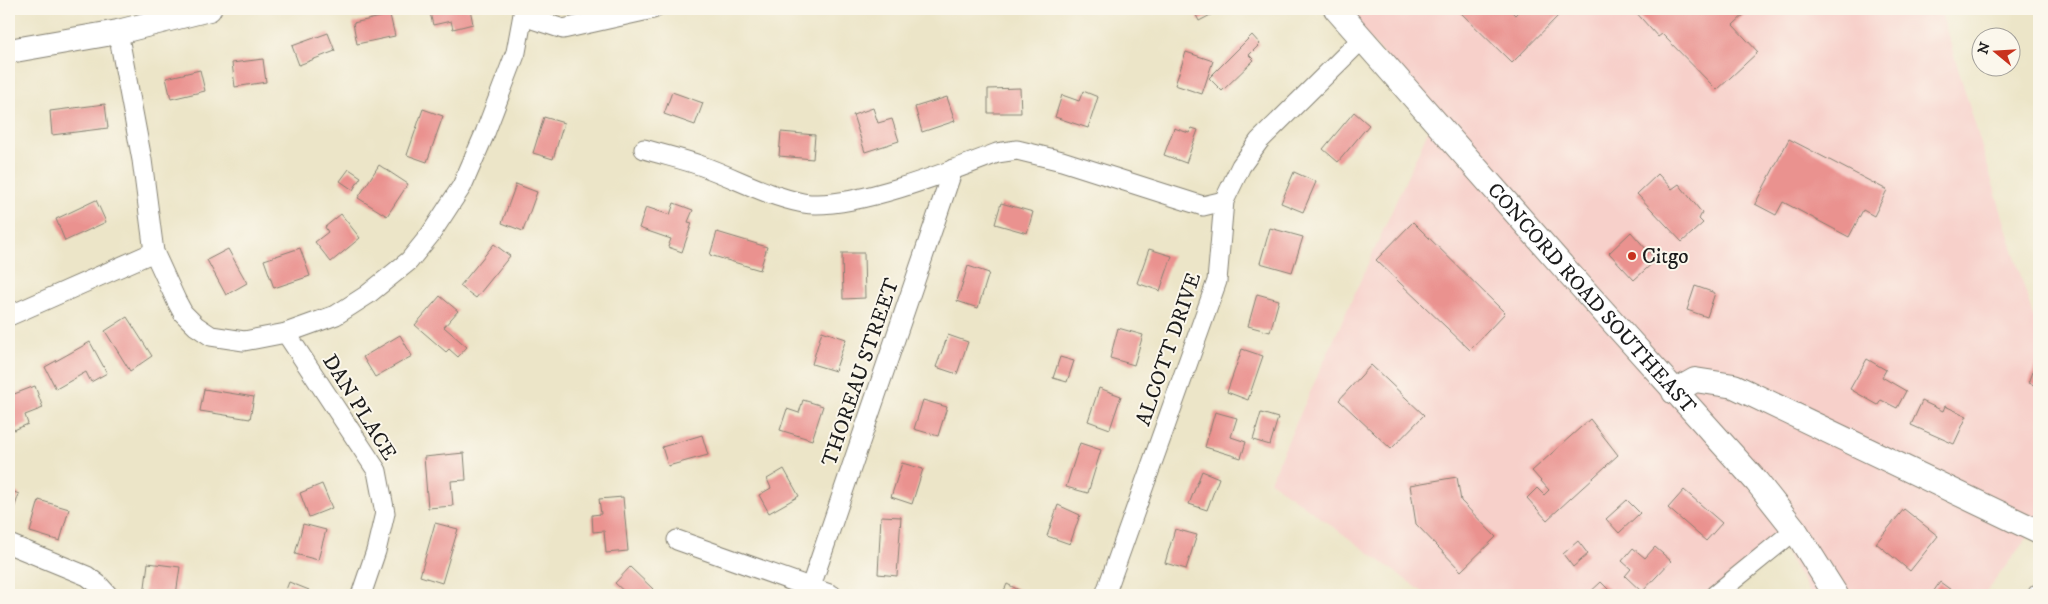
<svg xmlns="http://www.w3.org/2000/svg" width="2048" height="604" viewBox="0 0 2048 604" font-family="'IM FELL DW Pica',serif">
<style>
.built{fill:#f7d0ca}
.building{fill:#ea928f}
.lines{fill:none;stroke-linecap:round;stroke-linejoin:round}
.minor-casing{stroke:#848072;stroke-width:21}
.tertiary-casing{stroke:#848072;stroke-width:26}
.minor{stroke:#fff;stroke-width:19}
.tertiary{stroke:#fff;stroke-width:24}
.poi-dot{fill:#c8321e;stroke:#fbf7ec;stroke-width:2}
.labels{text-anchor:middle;stroke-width:4;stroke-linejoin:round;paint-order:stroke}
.poi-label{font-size:21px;fill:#1c1c1c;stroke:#fbf7ec;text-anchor:start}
.street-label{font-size:21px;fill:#1c1c1c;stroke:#fbf7ec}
</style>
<rect width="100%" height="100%" fill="#fbf7ec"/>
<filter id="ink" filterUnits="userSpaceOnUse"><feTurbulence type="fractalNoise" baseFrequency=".02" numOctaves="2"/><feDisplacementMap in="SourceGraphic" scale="10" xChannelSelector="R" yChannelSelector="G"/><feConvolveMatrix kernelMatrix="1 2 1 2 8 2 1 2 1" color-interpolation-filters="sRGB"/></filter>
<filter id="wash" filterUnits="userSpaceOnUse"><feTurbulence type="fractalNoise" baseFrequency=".0096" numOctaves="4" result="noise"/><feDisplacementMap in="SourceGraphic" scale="20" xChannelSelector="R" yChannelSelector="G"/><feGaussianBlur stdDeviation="1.12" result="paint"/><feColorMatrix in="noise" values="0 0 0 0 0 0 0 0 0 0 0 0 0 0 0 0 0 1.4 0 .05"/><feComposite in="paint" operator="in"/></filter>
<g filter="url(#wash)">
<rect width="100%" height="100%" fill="#ece5c8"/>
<path class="built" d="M1343,9H1940L2039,336V522L1984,595H1811L1784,549L1720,595H1427L1270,481L1436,113Z"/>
<g id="blocks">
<g class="building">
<path d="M429,9H470L473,24L453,29L451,21L433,25Z"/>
<path d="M1193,9H1222L1199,21Z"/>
<path d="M1457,9H1509L1515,15L1521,9H1553L1559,15L1512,63Z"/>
<path d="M1635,9H1750L1733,25L1758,52L1717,90L1662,34L1658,37L1634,10Z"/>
<path d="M390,15L395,36L357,44L353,23Z"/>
<path d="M328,33L335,51L299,65L292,46Z"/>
<path d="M1252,35L1260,44L1249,55L1254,60L1222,91L1209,78Z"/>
<path d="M1186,52L1213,61L1202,94L1175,85Z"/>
<path d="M263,59L266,82L235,87L232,63Z"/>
<path d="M200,70L205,91L171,99L166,78Z"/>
<path d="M1020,88L1021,113H988V89Z"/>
<path d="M1083,91L1098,97L1088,128L1055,117L1062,95L1079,101Z"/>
<path d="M672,92L703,103L695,125L664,114Z"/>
<path d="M947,97L955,121L922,132L915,107Z"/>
<path d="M105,104L108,128L52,135L50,111Z"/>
<path d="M873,108L878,123L892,119L899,141L865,152L853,115Z"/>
<path d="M423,109L443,116L427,162L407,155Z"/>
<path d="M1354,112L1369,125L1338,162L1323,149Z"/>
<path d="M544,117L564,123L553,159L533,153Z"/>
<path d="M1174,128L1189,133L1192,128L1198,130L1186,163L1164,155Z"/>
<path d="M781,132L815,135L813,159L779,156Z"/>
<path d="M1789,139L1887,190L1874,216L1863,210L1849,237L1783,202L1776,215L1755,204Z"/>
<path d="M379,165L408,184L387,216L358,198Z"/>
<path d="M349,169L361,177L353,190L340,181Z"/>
<path d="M1294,172L1316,182L1303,212L1281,203Z"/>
<path d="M1658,174L1672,189L1679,184L1702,213L1699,219L1703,223L1682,242L1637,194Z"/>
<path d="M516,184L537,192L523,231L502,223Z"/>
<path d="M96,200L106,222L65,241L56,219Z"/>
<path d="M674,203L693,210L688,222L692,223L682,252L668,247L671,239L639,228L646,207L670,215Z"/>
<path d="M1001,203L1033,212L1027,233L995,224Z"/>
<path d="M341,214L360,238L331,262L315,242L328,232L325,227Z"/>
<path d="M1413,222L1505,313L1470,350L1376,260Z"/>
<path d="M1270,228L1303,237L1292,272L1260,263Z"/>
<path d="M717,232L767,247L760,270L710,255Z"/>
<path d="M1631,232L1656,260L1634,280L1609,253Z"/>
<path d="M494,244L510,256L476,298L460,286Z"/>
<path d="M300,248L310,276L274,288L264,260Z"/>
<path d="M228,249L247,283L226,295L207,260Z"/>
<path d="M1149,249L1172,256L1160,291L1137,283Z"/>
<path d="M842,253H864L865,298L843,299Z"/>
<path d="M968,266L989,273L978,308L957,301Z"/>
<path d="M1695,286L1715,293L1707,317L1687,310Z"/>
<path d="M1257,294L1279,300L1270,332L1248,326Z"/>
<path d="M440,296L458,311L444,327L467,347L458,357L449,349L446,352L415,325Z"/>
<path d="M127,317L152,356L130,371L105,331Z"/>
<path d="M1118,328L1143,335L1134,365L1110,358Z"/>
<path d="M822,331L846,339L835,371L812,364Z"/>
<path d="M400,335L412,356L375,377L363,357Z"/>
<path d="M948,335L968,342L957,374L936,367Z"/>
<path d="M90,342L107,373L91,382L86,372L56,389L45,367Z"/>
<path d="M1242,349L1263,356L1248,400L1227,392Z"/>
<path d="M2039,356V387L2029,383Z"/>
<path d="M1060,357L1074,361L1067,382L1053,378Z"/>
<path d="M1867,359L1886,370L1882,377L1906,391L1897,408L1881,400L1878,405L1850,389Z"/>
<path d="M1371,365L1424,415L1391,449L1339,400Z"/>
<path d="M35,386L43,408L25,415L28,424L14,430L9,421V396Z"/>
<path d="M1099,388L1121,396L1110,429L1088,421Z"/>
<path d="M204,389L254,397L250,419L200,411Z"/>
<path d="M803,400L823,406L812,440L780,430L787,409L799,413Z"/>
<path d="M923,400L947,407L938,436L914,429Z"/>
<path d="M1922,401L1943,411L1945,406L1967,416L1954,444L1911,425Z"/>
<path d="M1215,412L1237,418L1231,437L1246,442L1241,458L1205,447Z"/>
<path d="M1261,413L1278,418L1270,445L1253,440Z"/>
<path d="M1590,419L1618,455L1547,520L1527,498L1537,488L1544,495L1549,490L1532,471Z"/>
<path d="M702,435L708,455L668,466L662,447Z"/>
<path d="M1080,443L1101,450L1088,493L1066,487Z"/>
<path d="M464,453L466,480L451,481L453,506L428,508L424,457Z"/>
<path d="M902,463L923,469L912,504L891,497Z"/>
<path d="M784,469L799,496L769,513L759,495L771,488L767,479Z"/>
<path d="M1202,471L1219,478L1207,510L1189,504Z"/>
<path d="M1457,477L1461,501L1496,537L1461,571L1416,524L1410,485Z"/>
<path d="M322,484L332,508L309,517L300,493Z"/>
<path d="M9,490L19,494L9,523Z"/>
<path d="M1684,490L1722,523L1706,541L1668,508Z"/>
<path d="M623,497L628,551L606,553L604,531L593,532L592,515L601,514L599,499Z"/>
<path d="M39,500L69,509L60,541L30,532Z"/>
<path d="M1627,500L1640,513L1619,533L1606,519Z"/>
<path d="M1058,505L1080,515L1070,544L1047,536Z"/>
<path d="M1904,509L1938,536L1910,571L1876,543Z"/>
<path d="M881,516L901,517L897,576L878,574Z"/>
<path d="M435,523L458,529L442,583L420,576Z"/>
<path d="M303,524L326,530L318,560L295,554Z"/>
<path d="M1175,529L1197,535L1186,569L1165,563Z"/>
<path d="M1578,541L1588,554L1573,567L1563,554Z"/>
<path d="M1655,547L1671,561L1642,592L1625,576L1631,569L1622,561L1633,548L1645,558Z"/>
<path d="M148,563L180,567L176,595H144Z"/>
<path d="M630,567L653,589L647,595H628L615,583Z"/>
<path d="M289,582L309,590L307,595H284Z"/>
<path d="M1601,582L1614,595H1587Z"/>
<path d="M1940,582L1958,595H1931Z"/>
<path d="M1007,584L1029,595H1002Z"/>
</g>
</g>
</g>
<g filter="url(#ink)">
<use href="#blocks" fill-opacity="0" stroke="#848072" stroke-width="1"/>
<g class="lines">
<defs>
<g id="minor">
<path d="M523,16L563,29L653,9"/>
<path d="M118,32L142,160L154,252L176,300L183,313L196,326L211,336L244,341L286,333L336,315L367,295L409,261L430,235L462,186L485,133L516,52L524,9"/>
<path d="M644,149C663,155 683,159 702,166C736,178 767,196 803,203C849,211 951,171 997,153L1017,150L1062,161L1203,206L1224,201"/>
<path d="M9,316L154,252"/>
<path d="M286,333L377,471L385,513L376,551L361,595"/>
<path d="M677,540L832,595"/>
<path d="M9,544L87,576L99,585L108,595"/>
<path d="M810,589L953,169"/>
<path d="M1105,595L1217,281L1224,201L1241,166L1259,141L1361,40"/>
<path d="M1715,595L1795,530"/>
<path d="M2037,595L2039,593"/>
</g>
<g id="tertiary">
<path id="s1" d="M1336,9L1567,271L1757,482L1795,530L1836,595"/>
<path d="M9,51L118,32L209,9"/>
<path d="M1674,392L1695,380L1734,386L2039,532"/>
</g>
</defs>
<use href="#minor" class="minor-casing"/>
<use href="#tertiary" class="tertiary-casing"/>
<use href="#minor" class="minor"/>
<use href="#tertiary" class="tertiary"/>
</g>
</g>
<circle class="poi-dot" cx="1632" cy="256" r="5"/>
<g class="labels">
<g class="poi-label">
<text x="1642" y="263">Citgo</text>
</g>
<g class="street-label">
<text dy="7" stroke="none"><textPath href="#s1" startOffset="386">CONCORD ROAD SOUTHEAST</textPath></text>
<text transform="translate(1168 349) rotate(-71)" y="7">ALCOTT DRIVE</text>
<text transform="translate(860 372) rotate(-71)" y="7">THOREAU STREET</text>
<text transform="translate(360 407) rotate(58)" y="7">DAN PLACE</text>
</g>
</g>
<rect width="2048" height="604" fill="none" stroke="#fbf7ec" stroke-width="30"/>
<g transform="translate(1996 52) rotate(288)"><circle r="24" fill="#fbf7ec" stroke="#a29f99"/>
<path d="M0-4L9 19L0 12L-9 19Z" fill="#c8321e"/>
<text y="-8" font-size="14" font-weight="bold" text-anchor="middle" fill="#1c1c1c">N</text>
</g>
</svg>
